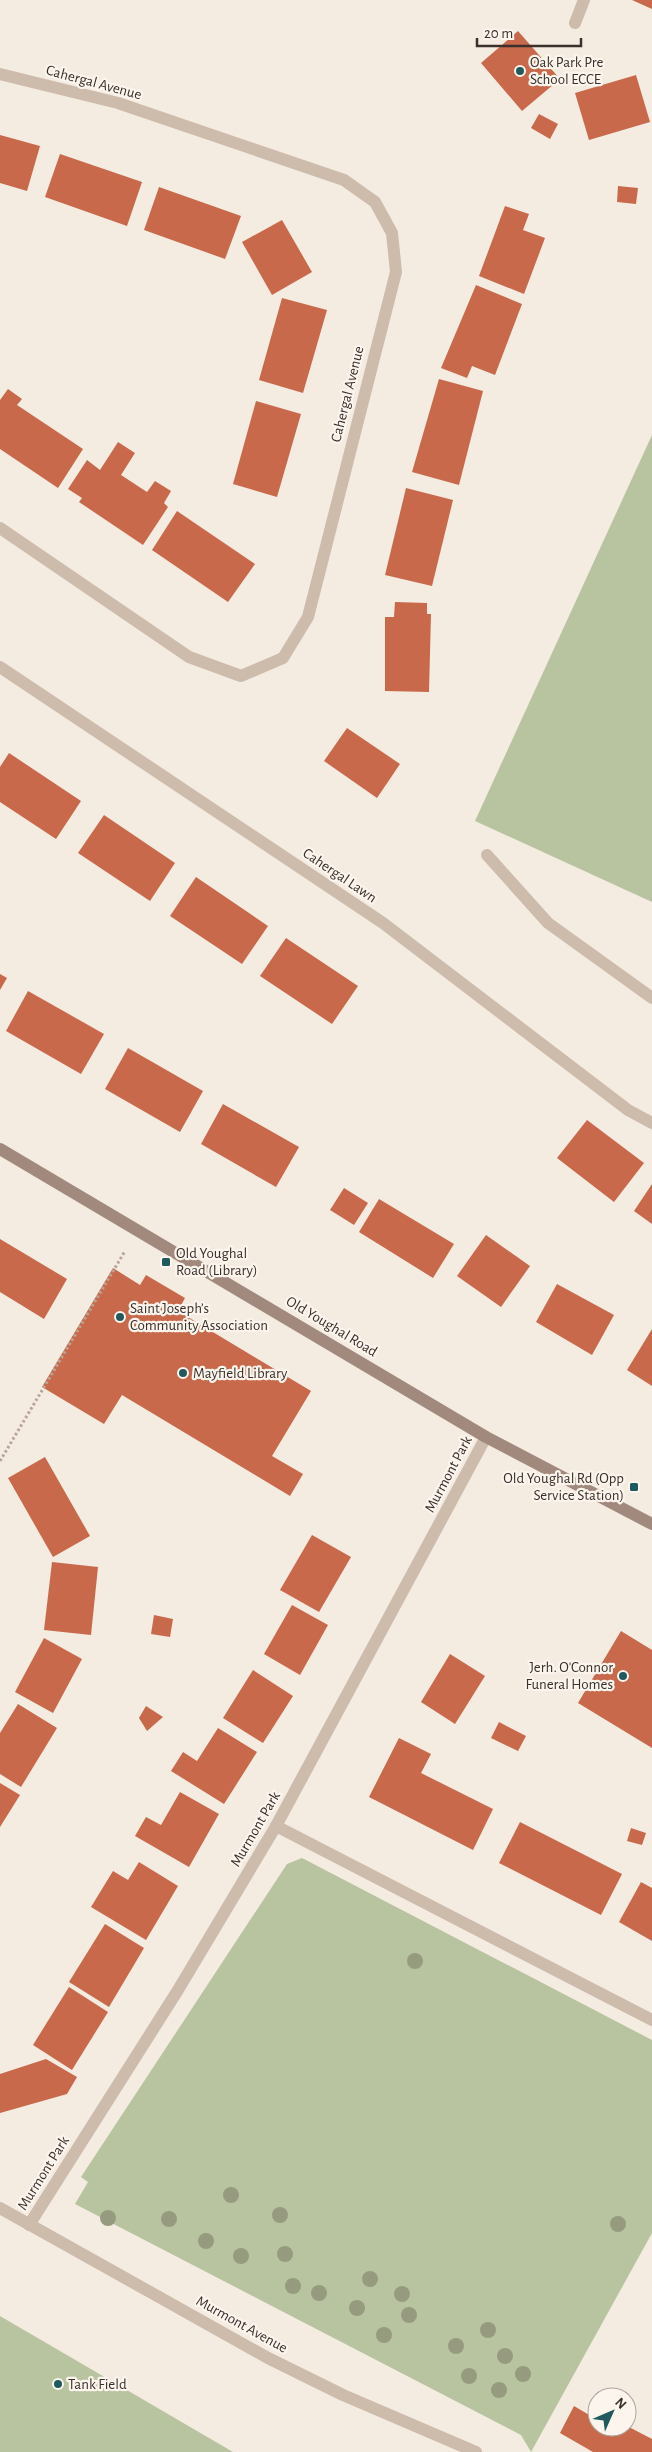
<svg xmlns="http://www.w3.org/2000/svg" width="652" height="2452" viewBox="0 0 652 2452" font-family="'Alegreya Sans',sans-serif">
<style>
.green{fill:#b8c4a0}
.building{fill:#c8694b}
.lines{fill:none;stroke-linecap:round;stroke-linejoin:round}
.path{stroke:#b9a596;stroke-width:3;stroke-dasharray:2.5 2.5;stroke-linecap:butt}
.lane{stroke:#cdbbac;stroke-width:12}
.street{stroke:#cdbbac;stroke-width:12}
.secondary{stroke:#a18a7d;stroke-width:12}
.tree{fill:#969b7f}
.poi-dot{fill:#1f5a5e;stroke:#fbf5ee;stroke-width:2}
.labels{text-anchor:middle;stroke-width:4.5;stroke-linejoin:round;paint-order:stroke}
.poi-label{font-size:15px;fill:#3b302b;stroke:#fbf5ee;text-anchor:start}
.street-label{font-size:15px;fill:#3b302b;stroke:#fbf5ee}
</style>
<rect width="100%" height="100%" fill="#f4ebe1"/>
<g class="green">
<path d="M652,435V902L475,821Z"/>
<path d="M302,1858L652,2040V2233L531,2452L521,2435L75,2204L88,2182L81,2177L287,1864Z"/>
<path d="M0,2316L233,2452H0Z"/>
</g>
<g class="building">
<path d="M632,0H652V9Z"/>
<path d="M518,31L560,79L522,111L481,63Z"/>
<path d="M636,75L650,122L589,140L575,93Z"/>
<path d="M539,114L558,124L550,139L531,128Z"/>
<path d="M0,135L40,146L27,191L0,183Z"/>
<path d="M60,154L142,182L127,226L45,197Z"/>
<path d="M618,186L638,188L636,204L617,202Z"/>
<path d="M159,187L241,216L225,259L144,230Z"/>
<path d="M505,206L529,214L523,230L545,238L524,294L479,276Z"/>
<path d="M282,220L312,272L272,295L242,242Z"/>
<path d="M476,285L522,304L495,375L472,366L467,378L441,368Z"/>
<path d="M282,298L327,310L303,393L259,380Z"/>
<path d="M439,379L483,391L459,485L412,472Z"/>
<path d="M8,389L22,399L17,405L83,449L58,488L0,449V400Z"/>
<path d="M256,401L301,414L277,497L233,484Z"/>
<path d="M118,442L135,453L121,475L147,492L155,481L171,491L164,503L168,507L143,545L79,502L82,498L68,489L87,460L100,470Z"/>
<path d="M406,488L453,500L432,586L385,575Z"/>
<path d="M177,511L255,564L228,602L152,550Z"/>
<path d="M395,602L427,603V614H431L429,692L385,691V617H394Z"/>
<path d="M347,728L400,764L377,798L324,761Z"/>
<path d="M9,753L81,801L56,839L0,802V767Z"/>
<path d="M104,815L175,863L150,901L78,853Z"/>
<path d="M196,877L268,926L242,964L170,916Z"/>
<path d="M286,938L358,986L332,1024L260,976Z"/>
<path d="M0,974L7,978L0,990Z"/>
<path d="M28,991L104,1034L81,1074L6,1031Z"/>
<path d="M128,1048L203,1091L180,1132L105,1089Z"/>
<path d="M223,1104L299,1147L276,1187L201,1144Z"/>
<path d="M587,1120L644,1163L614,1202L557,1158Z"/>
<path d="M652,1184V1224L634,1211Z"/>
<path d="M344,1188L368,1203L354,1225L330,1210Z"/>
<path d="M379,1199L454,1244L433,1278L359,1232Z"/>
<path d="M486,1235L530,1266L501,1307L457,1276Z"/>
<path d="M0,1239L67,1279L44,1319L0,1292Z"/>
<path d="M113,1268L140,1285L146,1275L185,1298L178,1311L311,1391L272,1456L303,1474L290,1496L122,1395L104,1424L42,1387Z"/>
<path d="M557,1284L614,1315L592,1355L536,1322Z"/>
<path d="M652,1329V1386L627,1370Z"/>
<path d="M45,1457L90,1536L53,1557L8,1478Z"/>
<path d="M312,1535L351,1557L319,1612L280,1590Z"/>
<path d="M52,1562L98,1567L91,1635L44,1630Z"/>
<path d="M292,1605L328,1625L300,1675L264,1654Z"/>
<path d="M154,1615L173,1619L170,1637L151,1634Z"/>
<path d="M621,1631L652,1650V1748L578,1703Z"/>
<path d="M44,1638L82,1659L53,1713L15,1692Z"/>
<path d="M450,1654L485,1676L455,1724L421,1702Z"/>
<path d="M253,1670L293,1696L263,1743L223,1718Z"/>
<path d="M18,1704L57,1728L21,1787L0,1774V1733Z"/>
<path d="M146,1706L163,1717L147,1731L139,1718Z"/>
<path d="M499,1722L526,1736L518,1751L491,1738Z"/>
<path d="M218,1728L257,1752L224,1804L171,1771L183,1752L197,1761Z"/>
<path d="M399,1738L431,1754L421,1773L493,1809L473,1850L369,1797Z"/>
<path d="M0,1783L20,1795L0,1827Z"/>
<path d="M180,1792L219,1814L189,1867L135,1836L146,1817L161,1825Z"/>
<path d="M520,1822L622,1874L601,1915L499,1863Z"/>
<path d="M631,1828L646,1833L642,1845L627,1841Z"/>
<path d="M139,1862L178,1886L146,1940L91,1907L113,1871L128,1880Z"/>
<path d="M641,1882L652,1888V1941L619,1922Z"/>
<path d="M105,1924L144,1948L109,2007L69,1982Z"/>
<path d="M69,1987L108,2012L72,2070L33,2045Z"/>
<path d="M46,2059L77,2077L67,2094L0,2113V2074Z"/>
<path d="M574,2406L591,2416L597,2409V2427L627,2426L652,2439V2452H593L560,2433Z"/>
</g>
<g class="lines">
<path class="path" d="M0,1461L125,1251"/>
<path class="lane" d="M487,855L548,923L652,998"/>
<g class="street">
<path d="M575,23L584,0"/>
<path d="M0,74L118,103L344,180L375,202L392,233L396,272L308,617L283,658L241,676L189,657L0,528"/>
<path d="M0,667L383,923L628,1110L652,1123"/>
<path d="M276,1826L652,2020"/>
<path d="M0,2208L268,2358L343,2395L476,2452"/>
<path d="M29,2225L178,1990L276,1826L486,1437"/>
</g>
<path class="secondary" d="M0,1149L486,1437L652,1524"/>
</g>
<g class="tree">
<circle cx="415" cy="1961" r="8"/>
<circle cx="231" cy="2195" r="8"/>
<circle cx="280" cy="2215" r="8"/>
<circle cx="108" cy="2218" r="8"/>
<circle cx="169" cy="2219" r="8"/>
<circle cx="618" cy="2224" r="8"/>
<circle cx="206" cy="2241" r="8"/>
<circle cx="285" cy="2254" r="8"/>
<circle cx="241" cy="2256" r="8"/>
<circle cx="370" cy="2279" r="8"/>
<circle cx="293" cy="2286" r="8"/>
<circle cx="319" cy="2293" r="8"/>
<circle cx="402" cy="2294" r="8"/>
<circle cx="357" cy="2308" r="8"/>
<circle cx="409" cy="2315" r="8"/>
<circle cx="488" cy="2330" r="8"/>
<circle cx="384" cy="2335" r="8"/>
<circle cx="456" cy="2346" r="8"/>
<circle cx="505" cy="2356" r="8"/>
<circle cx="523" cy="2374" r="8"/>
<circle cx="469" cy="2376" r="8"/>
<circle cx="499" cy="2390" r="8"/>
</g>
<g class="poi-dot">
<circle cx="520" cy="71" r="5"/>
<rect x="161" y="1257" width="10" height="10" rx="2.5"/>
<circle cx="120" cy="1317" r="5"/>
<circle cx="183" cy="1373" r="5"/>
<rect x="629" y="1482" width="10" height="10" rx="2.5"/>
<circle cx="623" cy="1676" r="5"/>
<circle cx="58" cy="2384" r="5"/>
</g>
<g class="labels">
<g class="poi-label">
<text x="530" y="67">Oak Park Pre<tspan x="530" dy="17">School ECCE</tspan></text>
<text x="176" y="1258">Old Youghal<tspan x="176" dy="17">Road (Library)</tspan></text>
<text x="130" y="1313">Saint Joseph’s<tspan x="130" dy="17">Community Association</tspan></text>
<text x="193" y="1378">Mayfield Library</text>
<text x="624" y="1483" text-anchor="end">Old Youghal Rd (Opp<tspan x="624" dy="17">Service Station)</tspan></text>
<text x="613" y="1672" text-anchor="end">Jerh. O'Connor<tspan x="613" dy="17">Funeral Homes</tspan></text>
<text x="68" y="2389">Tank Field</text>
</g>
<g class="street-label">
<text transform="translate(94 82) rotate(15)" y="5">Cahergal Avenue</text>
<text transform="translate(347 394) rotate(-76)" y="5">Cahergal Avenue</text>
<text transform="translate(340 875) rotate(34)" y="5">Cahergal Lawn</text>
<text transform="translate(332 1326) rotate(31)" y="5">Old Youghal Road</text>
<text transform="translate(448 1474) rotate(-62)" y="5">Murmont Park</text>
<text transform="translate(255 1829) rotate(-60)" y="5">Murmont Park</text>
<text transform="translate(43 2173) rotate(-58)" y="5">Murmont Park</text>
<text transform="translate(242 2324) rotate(29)" y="5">Murmont Avenue</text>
</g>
</g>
<g transform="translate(612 2412) rotate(45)"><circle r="24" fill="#fbf5ee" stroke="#aea6a0"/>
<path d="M0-4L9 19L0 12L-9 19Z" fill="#1f5a5e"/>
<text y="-8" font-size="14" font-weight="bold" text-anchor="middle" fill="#3b302b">N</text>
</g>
<path d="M477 38v8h104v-8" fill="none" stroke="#3b302b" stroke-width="2.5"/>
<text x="484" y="38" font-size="15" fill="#3b302b" stroke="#fbf5ee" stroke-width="4" paint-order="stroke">20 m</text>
</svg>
